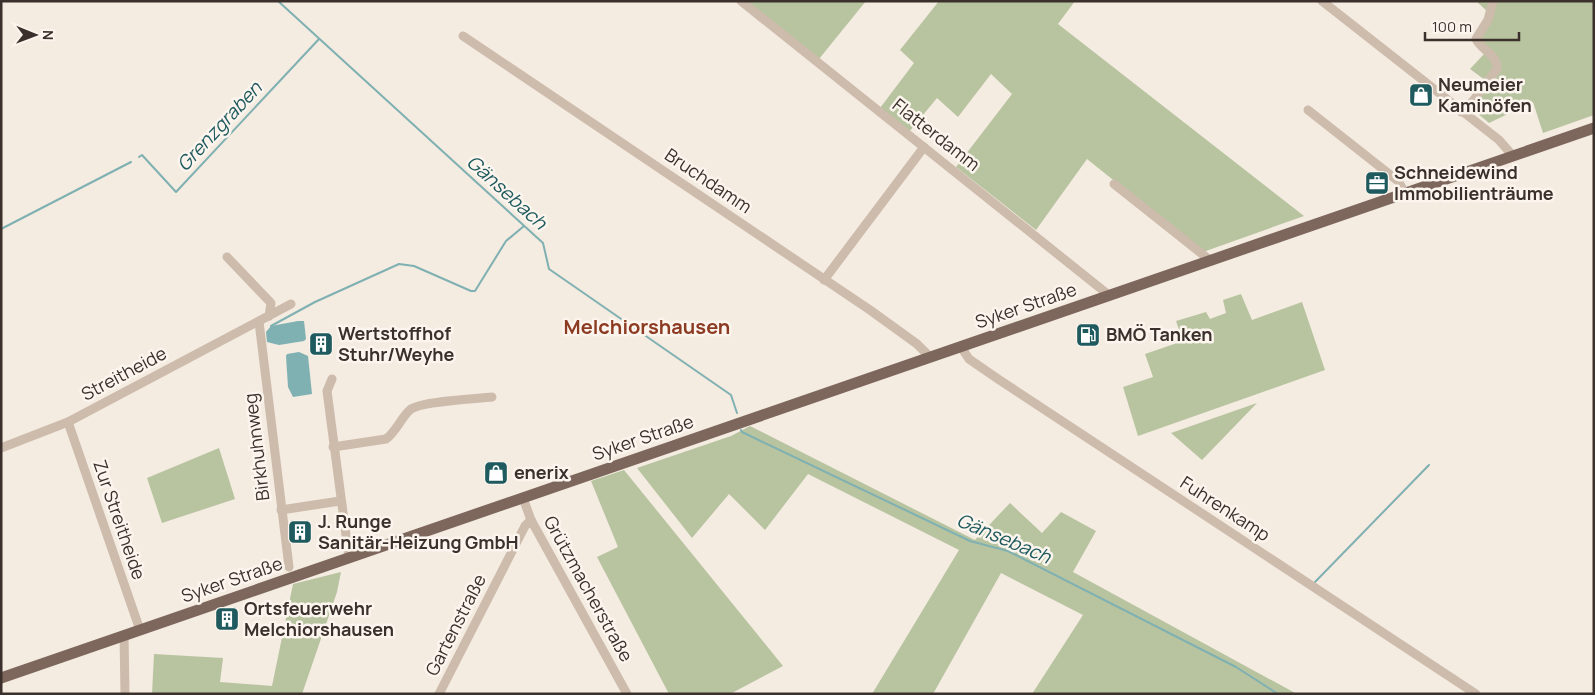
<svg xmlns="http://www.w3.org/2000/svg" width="1595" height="695" viewBox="0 0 1595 695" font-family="Manrope,sans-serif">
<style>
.green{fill:#b8c4a0}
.water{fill:#7fb0b2}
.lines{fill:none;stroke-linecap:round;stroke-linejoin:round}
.stream{stroke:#7fb0b2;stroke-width:2}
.minor{stroke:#cdbbac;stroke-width:9}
.major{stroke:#7d675c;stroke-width:11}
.labels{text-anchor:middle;stroke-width:5;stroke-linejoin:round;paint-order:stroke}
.poi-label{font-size:18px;font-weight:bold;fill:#3b302b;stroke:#fbf5ee;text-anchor:start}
.street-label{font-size:18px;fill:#3b302b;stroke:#fbf5ee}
.water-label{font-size:19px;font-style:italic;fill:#1f5a5e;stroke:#fbf5ee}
.quarter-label{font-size:20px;font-weight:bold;fill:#8c3b22;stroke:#fbf5ee}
</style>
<rect width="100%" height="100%" fill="#f4ebe1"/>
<g class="green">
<path d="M747,1H866L819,59Z"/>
<path d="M939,1H1075L1058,24L1304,216L1203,252L1087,159L1036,230L956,167L1012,94L991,74L958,117L937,98L909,132L880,108L914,63L900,50Z"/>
<path d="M1476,1H1594V115L1543,133L1533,102L1489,123L1470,107L1485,80L1470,69L1484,54L1471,40L1488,12Z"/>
<path d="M1241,294L1252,320L1302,302L1325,370L1138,436L1123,387L1153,377L1145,354L1183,341L1176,321L1206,312L1210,319L1226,313L1223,300Z"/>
<path d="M1257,403L1202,460L1171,433Z"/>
<path d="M750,426L975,540L1010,503L1042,533L1061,512L1096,531L1073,572L1297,694H1032L1083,615L1001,573L933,694H872L959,550L808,474L765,530L729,494L692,538L637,468L731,436Z"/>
<path d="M219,448L235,499L162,523L147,478Z"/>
<path d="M624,470L783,666L730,694H669L597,557L618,547L591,481Z"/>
<path d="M341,572L337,592L302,694H152L154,654L223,658L220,682L272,686L293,584Z"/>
</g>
<g class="water">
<path d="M298,321H304L306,339L304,341L279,345L267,342L266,332L271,326Z"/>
<path d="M299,352L308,356L312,394L293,397L288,387L286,356L287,354Z"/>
</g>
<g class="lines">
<g class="stream">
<path d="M278,1L543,243L549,269L731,395L737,413"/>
<path d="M139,157L142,155L176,192L319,39"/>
<path d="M1,229L131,162"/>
<path d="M271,326L315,302L399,264L414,266L471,291H475L506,241L524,226"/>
<path d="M741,430L742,432L970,541L1008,551L1236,667L1278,694"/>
<path d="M1315,582L1429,465"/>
</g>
<g class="minor">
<path d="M741,1L1110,296"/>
<path d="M1322,1L1499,140L1513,156"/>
<path d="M463,36L870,310L917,344L930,357"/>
<path d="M1308,110L1398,181L1405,193"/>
<path d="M1461,112L1473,101L1497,69C1497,54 1482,51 1476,39L1488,20L1493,1"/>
<path d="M1114,184L1211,261"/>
<path d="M227,257L271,303L269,316"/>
<path d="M824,280L924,147"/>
<path d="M259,322L289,567"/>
<path d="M961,347L969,359L998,379L1476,694"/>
<path d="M332,379L327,391L349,558"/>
<path d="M68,422L140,630"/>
<path d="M333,447L386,439C397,431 401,417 411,409C423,401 475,399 492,397"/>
<path d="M1,448L68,422L291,304"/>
<path d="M523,498L531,520L627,694"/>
<path d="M281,510L340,501"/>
<path d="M124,635L125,694"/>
<path d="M439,694L525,526L531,520"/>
</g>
<path class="major" d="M1,678L1594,128"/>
</g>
<defs>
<symbol id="shop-square" viewBox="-11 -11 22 22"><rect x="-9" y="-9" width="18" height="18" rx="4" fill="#1f5a5e" stroke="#fbf5ee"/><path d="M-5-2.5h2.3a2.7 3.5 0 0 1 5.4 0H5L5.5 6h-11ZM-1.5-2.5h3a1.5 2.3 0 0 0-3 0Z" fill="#fff"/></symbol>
<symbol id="office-square" viewBox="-11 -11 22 22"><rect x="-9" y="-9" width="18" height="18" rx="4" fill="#1f5a5e" stroke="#fbf5ee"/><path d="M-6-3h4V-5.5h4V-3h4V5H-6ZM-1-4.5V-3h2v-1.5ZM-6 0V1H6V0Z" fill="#fff"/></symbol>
<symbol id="fuel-square" viewBox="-11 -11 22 22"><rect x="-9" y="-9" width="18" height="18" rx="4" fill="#1f5a5e" stroke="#fbf5ee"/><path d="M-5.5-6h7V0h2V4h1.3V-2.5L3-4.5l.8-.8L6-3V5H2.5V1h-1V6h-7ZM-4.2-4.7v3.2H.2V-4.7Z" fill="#fff"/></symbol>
<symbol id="building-square" viewBox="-11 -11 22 22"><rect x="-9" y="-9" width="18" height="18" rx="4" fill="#1f5a5e" stroke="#fbf5ee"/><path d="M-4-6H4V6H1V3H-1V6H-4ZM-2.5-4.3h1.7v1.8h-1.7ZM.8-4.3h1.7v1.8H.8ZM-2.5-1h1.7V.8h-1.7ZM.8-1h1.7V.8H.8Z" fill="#fff"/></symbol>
</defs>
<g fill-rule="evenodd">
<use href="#shop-square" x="1407" y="81" width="28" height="28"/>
<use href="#office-square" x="1363" y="169" width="28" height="28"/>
<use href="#fuel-square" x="1074" y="321" width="28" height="28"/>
<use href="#building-square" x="307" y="330" width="28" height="28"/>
<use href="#shop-square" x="482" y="459" width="28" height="28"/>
<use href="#building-square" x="286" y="518" width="28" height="28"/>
<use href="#building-square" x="213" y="605" width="28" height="28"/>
</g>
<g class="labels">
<g class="poi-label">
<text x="1438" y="91">Neumeier<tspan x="1438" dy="21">Kaminöfen</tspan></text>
<text x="1394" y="179">Schneidewind<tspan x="1394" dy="21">Immobilienträume</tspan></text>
<text x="338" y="340">Wertstoffhof<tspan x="338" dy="21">Stuhr/Weyhe</tspan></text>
<text x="1106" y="341">BMÖ Tanken</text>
<text x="514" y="479">enerix</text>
<text x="318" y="528">J. Runge<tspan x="318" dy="21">Sanitär-Heizung GmbH</tspan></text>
<text x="244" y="615">Ortsfeuerwehr<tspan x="244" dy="21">Melchiorshausen</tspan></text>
</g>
<g class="street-label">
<text transform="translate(936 135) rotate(38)" y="6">Flatterdamm</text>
<text transform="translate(708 181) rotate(34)" y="6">Bruchdamm</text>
<text transform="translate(1026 306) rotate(-19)" y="6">Syker Straße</text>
<text transform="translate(124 374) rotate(-28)" y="6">Streitheide</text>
<text transform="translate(643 438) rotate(-19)" y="6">Syker Straße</text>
<text transform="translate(257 447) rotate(-97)" y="6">Birkhuhnweg</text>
<text transform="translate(1225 509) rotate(33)" y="6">Fuhrenkamp</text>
<text transform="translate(119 520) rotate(71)" y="6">Zur Streitheide</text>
<text transform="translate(232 580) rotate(-19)" y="6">Syker Straße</text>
<text transform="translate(588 589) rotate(61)" y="6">Grützmacherstraße</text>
<text transform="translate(456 625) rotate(-63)" y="6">Gartenstraße</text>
</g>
<g class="water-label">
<text transform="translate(219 126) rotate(-47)" y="7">Grenzgraben</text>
<text transform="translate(507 192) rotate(42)" y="7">Gänsebach</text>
<text transform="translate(1004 538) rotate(23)" y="7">Gänsebach</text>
</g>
<g class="quarter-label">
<text x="647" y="334">Melchiorshausen</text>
</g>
</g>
<rect width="1595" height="695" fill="none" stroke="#3b302b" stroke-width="5"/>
<g transform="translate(35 35) rotate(91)" stroke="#fbf5ee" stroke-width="4" paint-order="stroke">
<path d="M0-4L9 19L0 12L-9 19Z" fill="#3b302b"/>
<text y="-8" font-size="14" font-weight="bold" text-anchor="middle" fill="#3b302b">N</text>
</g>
<path d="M1425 32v8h94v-8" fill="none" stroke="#3b302b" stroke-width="2.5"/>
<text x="1432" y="32" font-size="15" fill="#3b302b" stroke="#fbf5ee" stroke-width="4" paint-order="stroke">100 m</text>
</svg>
